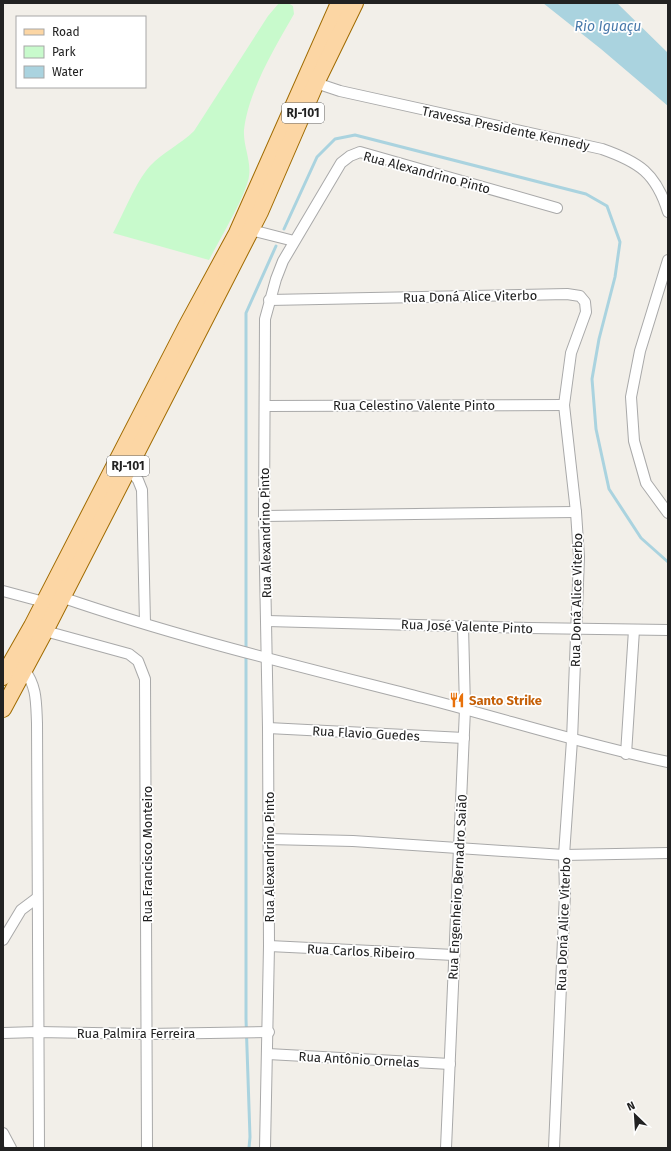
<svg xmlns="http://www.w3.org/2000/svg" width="671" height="1151" viewBox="0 0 671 1151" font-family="'Fira Sans',sans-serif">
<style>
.park{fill:#c8facc}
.water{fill:#aad3df}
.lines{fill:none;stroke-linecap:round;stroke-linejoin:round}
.stream{stroke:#aad3df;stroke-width:3}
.street-casing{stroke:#a9a9a9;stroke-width:12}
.primary-casing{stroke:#a06b00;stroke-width:18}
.street{stroke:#fff;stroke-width:10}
.primary{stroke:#fcd6a4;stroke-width:16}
.labels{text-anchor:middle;stroke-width:3.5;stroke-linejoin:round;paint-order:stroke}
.shield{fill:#fff;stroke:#646464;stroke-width:1}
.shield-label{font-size:12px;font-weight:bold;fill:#222}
.street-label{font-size:13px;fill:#222;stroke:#fff}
.food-label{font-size:13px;font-weight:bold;fill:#c56008;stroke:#fff;text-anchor:start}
.water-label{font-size:14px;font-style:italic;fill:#4a7aab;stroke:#fff}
</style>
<rect width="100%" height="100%" fill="#f2efe9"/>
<path class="park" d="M279,3H288L293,6L294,14C275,47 248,92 244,130C243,148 253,163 248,181C241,204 221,237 209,260L113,233C124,213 135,183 150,166C163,152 181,144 194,131L268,16Z"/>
<path class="water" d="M543,3H617L668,53V106L601,49Z"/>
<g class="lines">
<g class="stream">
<path d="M284,229L317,157L335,139L355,135L586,194L607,206L620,242L615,277L599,339L592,379L596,429L609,489L641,538L668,562"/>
<path d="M249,1148L250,1137L246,1019V313L276,246"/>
</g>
<defs>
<g id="street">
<path d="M316,83L340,91L602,149C639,162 656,173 668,212"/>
<path d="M251,230L294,241"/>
<path d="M668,260L640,351L631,397L634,441L646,483L668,513"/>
<path d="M269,300L567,294L580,296L585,302L586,312L571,353L564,405L576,512L579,557L572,740L564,855L565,893L554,1148"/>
<path d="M265,406L564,405"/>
<path d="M128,467L138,480L142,490L145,623"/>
<path d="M264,516L576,512"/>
<path d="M3,591L44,602"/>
<path d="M61,597C180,638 302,667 423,698C505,719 585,745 668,762"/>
<path d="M267,621L529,628L668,630"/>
<path d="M45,631L129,654L138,661L145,679L147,1148"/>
<path d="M24,669C37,687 36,701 37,723L39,1148"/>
<path d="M268,728L464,738"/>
<path d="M626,754L634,630"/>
<path d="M268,839L353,841L564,855L668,853"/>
<path d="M3,940L21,910L37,898"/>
<path d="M269,946L454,955"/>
<path d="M3,1033L38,1032L147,1034L269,1032"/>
<path d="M268,1054L450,1064"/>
<path d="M3,1133L11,1148"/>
<path d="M265,1148L269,946L268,728L264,516L265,319L276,279L283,261L341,163L350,156L360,152L557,208"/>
<path d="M446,1148L465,709L463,626"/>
</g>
<g id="primary">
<path d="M3,677L32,626L186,327L237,233L339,3"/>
<path d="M3,709L45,631L260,212L316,83L355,3"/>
</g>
</defs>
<use href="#street" class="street-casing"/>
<use href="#primary" class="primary-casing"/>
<use href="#street" class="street"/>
<use href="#primary" class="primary"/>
</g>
<defs>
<symbol id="restaurant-bare" viewBox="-9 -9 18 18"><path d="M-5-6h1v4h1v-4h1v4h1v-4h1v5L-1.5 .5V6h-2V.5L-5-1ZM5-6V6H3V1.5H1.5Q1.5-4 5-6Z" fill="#e8710a" stroke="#fff" stroke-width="2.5" paint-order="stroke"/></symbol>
</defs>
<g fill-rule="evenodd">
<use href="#restaurant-bare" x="446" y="689" width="22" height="22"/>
</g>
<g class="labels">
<g class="shield">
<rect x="282" y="103" width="42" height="20" rx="3"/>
<rect x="107" y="456" width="42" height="20" rx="3"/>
</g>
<g class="shield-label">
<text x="303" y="117">RJ-101</text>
<text x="128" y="470">RJ-101</text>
</g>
<g class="street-label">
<text transform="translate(506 128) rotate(12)" y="5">Travessa Presidente Kennedy</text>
<text transform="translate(427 172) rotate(15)" y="5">Rua Alexandrino Pinto</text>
<text transform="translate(470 296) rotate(-1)" y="5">Rua Doná Alice Viterbo</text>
<text x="414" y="410">Rua Celestino Valente Pinto</text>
<text transform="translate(265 533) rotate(-91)" y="5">Rua Alexandrino Pinto</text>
<text transform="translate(576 600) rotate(-89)" y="5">Rua Doná Alice Viterbo</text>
<text transform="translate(467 626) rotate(2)" y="5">Rua José Valente Pinto</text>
<text transform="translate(366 733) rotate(3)" y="5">Rua Flavio Guedes</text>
<text transform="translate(147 854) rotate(-90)" y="5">Rua Francisco Monteiro</text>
<text transform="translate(269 857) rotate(-90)" y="5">Rua Alexandrino Pinto</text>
<text transform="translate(457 887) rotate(-87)" y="5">Rua Engenheiro Bernadro Saiā0</text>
<text transform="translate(563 924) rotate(-88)" y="5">Rua Doná Alice Viterbo</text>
<text transform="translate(361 951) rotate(3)" y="5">Rua Carlos Ribeiro</text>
<text x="136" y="1038">Rua Palmira Ferreira</text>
<text transform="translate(359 1059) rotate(3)" y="5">Rua Antônio Ornelas</text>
</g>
<g class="food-label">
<text x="469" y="705">Santo Strike</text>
</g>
<g class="water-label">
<text x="608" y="31">Rio Iguaçu</text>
</g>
</g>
<rect width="671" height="1151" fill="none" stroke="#222222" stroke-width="8"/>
<rect x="16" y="16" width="130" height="72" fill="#ffffff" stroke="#a7a7a7"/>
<rect x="24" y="29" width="20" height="6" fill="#fcd6a4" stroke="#a7a7a7"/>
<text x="52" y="36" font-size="12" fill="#222222">Road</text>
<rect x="24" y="46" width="20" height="12" fill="#c8facc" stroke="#a7a7a7"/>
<text x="52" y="56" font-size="12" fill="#222222">Park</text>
<rect x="24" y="66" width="20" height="12" fill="#aad3df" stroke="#a7a7a7"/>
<text x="52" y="76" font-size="12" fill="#222222">Water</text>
<g transform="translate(635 1115) rotate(335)" stroke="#ffffff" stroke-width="3" paint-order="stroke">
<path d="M0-3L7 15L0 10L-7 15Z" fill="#222222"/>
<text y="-6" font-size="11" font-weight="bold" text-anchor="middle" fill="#222222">N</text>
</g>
</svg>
